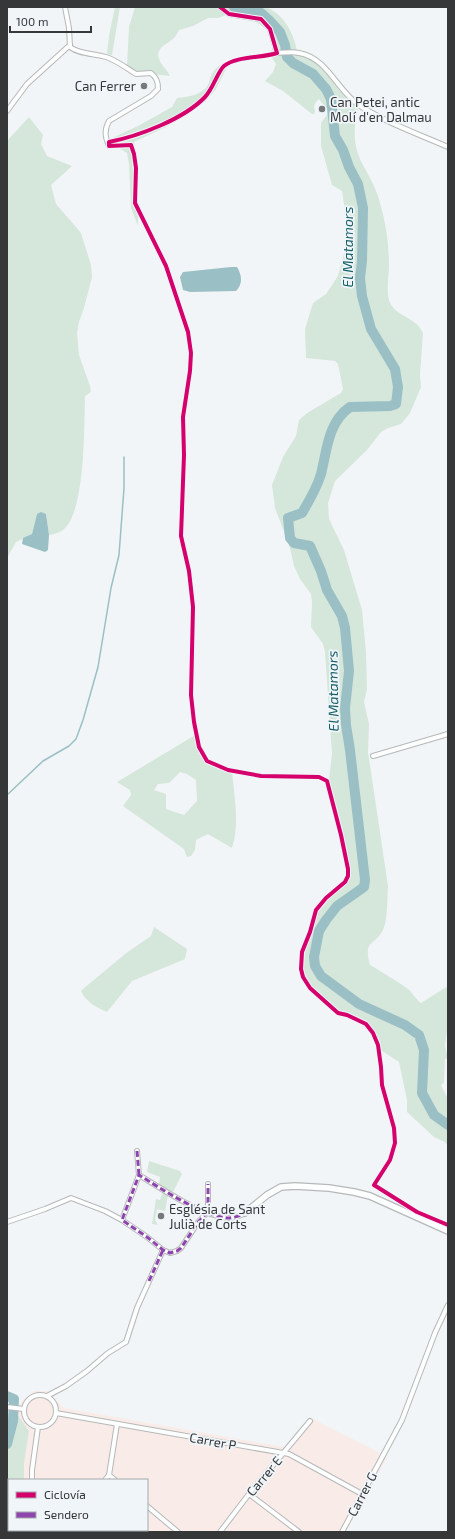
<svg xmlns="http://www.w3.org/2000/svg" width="455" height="1539" viewBox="0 0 455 1539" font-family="'Exo 2',sans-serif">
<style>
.industrial{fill:#f9ece8}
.green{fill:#d5e6db;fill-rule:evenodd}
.water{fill:#9ac0c5}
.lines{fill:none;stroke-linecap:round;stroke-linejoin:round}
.stream{stroke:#9ac0c5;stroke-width:1.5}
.river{stroke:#9ac0c5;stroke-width:10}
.minor-casing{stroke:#b6b8b9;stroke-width:6}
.tertiary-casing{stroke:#b6b8b9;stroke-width:8}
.minor{stroke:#fdfefe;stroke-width:4}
.tertiary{stroke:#fdfefe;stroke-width:5.5}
.quiet{stroke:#8e44ad;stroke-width:3;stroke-dasharray:6 3;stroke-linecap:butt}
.cycleway-casing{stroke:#f0f5f9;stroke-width:6}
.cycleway{stroke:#d6006c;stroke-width:4}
.poi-dot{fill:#777a7b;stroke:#f0f5f9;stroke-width:1.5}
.labels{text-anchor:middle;stroke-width:3.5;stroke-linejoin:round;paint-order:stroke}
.poi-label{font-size:13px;fill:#353738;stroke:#f0f5f9;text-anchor:start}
.street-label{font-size:13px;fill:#353738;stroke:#f0f5f9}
.water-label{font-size:14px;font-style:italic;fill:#176068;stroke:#f0f5f9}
</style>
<rect width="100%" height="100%" fill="#f2f5f7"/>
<path class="industrial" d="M34,1391H47L64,1408L284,1447L311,1418L375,1450L387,1458L346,1532H48L46,1530H147V1480H24V1464L29,1431L17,1414L21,1402Z"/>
<g class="green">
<path d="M115,7H120L112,55L107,54L109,36Z"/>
<path d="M135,7H266C284,14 295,35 297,52L315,60L359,105C354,123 352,141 360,159C367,174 376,186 380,203C386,223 389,245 389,266C389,277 386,289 389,300C393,316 417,317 423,333L420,375L421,387L410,413L401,424L388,428L381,432L367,450L335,481L328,503L329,519L344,550L362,610L366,652L367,689L364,702L369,724L368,752L388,886C387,898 388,918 383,930C374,947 363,939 370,965C383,973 396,980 408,989C413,993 415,999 421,1003L448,986V1022L445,1046L448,1058L445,1059L444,1083L441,1085L448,1099V1146L445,1142L434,1137L407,1112V1100L399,1062L379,1049L373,1033L366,1024L347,1015L338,1013L310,988L303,977L301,963L302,952L310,932L316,910L326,898L345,882L348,876V869L327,781L329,779L332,754L325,652L323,644L311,627L312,602L311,594L300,579L294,566L290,548L275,508L272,485L283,457L296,436L299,420L307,413L341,393L343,389L338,364L335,361L306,358L305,329L313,303L326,294L338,276L347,243V223L342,191L332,185L321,146V123L329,112L319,99C315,103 313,105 315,111L314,114H312L283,91L265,81L273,72L276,64L270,55L273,46L267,29L256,22L234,18L229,14L218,18H208L193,26L179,30C178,32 176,36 174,38C167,45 152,48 161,63C164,68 168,71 170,76L134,72L127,66L129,27Z"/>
<path d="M219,66L226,69L216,89L206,101L188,114L166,127L134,142L137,155L138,226L131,208L129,164L127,153L115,145L110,139L138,126L172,107L177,98C188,97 202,95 208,85C211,77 211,72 219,66Z"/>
<path d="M29,117L43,135L41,144L47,156L72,166L51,185L56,204L81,233L91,265L92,277L84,308L79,322L77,333L79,355L90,386L91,392L85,396C84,424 86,512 63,530C59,533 54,534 49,535L46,514H37L32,534L16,542L7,558V141Z"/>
<path d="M197,734C201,756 209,766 232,771C234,795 240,824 232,848L208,834L196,840L195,850L191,856L187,857L184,849L123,806L131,795L130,790L117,782ZM180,772L187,774L196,780L197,801L184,815L166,809V794L154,790L158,784L169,783Z"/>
<path d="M154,927L187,949L185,959L132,981L107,1012C96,1007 87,1003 81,991L83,989L125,954L151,936Z"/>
<path d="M149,1161L180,1171L182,1174L173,1192H171L159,1185L160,1177L147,1172Z"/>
<path d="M163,1191L168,1195L165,1211L157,1209L155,1220L158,1225L152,1224L156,1199L160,1200Z"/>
<path d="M8,1414H17L29,1431L24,1464V1480H9V1530H46L48,1532H7Z"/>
</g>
<g class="water">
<path d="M231,267H237C242,275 243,284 236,291L190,292L183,290L180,277L183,272Z"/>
<path d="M41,512L46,514L49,535L48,550L45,552L22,544L23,538L32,534L37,514Z"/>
</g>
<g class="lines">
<path class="stream" d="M7,795L43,761L69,746L76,739L83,720L98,667L111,588L119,555L124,488V457"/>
<g class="river">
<path d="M234,7L261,13L270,21L280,32L285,45L287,57L293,63L313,74L326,89L331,99L335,136L343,150L349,167L358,184L363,208L362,261L360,278L362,296L371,329L395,369L398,387L396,404L390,406L350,407C328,422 327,450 321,474C317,488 309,501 302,513L288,518L290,538L294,543L310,546L321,571L327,590L342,616L345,628L349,671L345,708L346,725L350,750L365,880L364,887L337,906L326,920L319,931L314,957L315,966L321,976L359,1004L405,1025L419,1035L424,1050L422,1093L434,1115L448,1125"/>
<path d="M7,1396L14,1399L13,1421L7,1444"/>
</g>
<defs>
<g id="minor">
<path d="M65,7L69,28L70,47C81,55 94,53 106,57C118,61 126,68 136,74L151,73C157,78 158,82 158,89L151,96L109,121C104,130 105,137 109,146"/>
<path d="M220,7L229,14L261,19L270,29L277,53C284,53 292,51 299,53C328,58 337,91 360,106C387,123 418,134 448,147"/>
<path d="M7,111L27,84L70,45"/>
<path d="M373,756L448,734"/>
<path d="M137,1151L139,1175"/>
<path d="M208,1212V1184"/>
<path d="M122,1220L139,1175C160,1188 202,1216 228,1218C233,1218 240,1216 245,1213"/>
<path d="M7,1222L45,1209L71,1198L105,1211L122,1220L147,1237L163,1250L170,1253L177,1251L181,1248L199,1221L208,1212"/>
<circle cx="40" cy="1411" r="16"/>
<path d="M47,1396L66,1386L87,1371L108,1353L126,1342L137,1308L163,1250"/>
<path d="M7,1407L24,1409"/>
<path d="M56,1413L289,1454L362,1494"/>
<path d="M109,1475L115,1480"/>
<path d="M32,1480V1470L38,1427"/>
<path d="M105,1480L109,1475L117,1424"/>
<path d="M249,1494L299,1532"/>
<path d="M147,1506L178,1532"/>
<path d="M57,1530L60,1532"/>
<path d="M63,1532L65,1530"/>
<path d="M220,1532L249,1494L310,1421"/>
<path d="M342,1532L402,1420L435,1333L448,1305"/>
</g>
<path id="tertiary" d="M245,1213L267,1195L281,1187L295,1186L329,1188L354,1192L370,1196L448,1231"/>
</defs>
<use href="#minor" class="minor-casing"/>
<use href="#tertiary" class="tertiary-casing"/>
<use href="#minor" class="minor"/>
<use href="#tertiary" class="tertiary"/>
<g class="quiet">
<path d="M137,1151L139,1175"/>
<path d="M208,1212L199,1221L181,1248L177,1251L170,1253L163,1250L147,1237L122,1220L139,1175C160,1188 202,1216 228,1218C233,1218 240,1216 245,1213"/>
<path d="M208,1212V1184"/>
<path d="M149,1281L163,1250"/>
</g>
<defs>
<path id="cycleway" d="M220,7L229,14L261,19L270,29L277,53C263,58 236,56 224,66C218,71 213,89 205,97C184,119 139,136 109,142V146L131,145L134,154L136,168L135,203L166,266L188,332L191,353L190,371L183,417L184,455L181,536L189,571L193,607L191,695L194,722L199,747L207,761L228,770L261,776L319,777L327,781L341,835L348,869V876L345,882L326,898L316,910L310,932L302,952L301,969L303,977L310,988L338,1013L347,1015L366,1024L373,1033L378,1045L381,1067L382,1085L394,1128L395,1143L390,1160L374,1185L417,1212L448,1225"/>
</defs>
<use href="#cycleway" class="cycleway-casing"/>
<use href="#cycleway" class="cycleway"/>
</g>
<g class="poi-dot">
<circle cx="144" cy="86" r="4"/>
<circle cx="322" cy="109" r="4"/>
<circle cx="161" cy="1216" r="4"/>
</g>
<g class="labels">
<g class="poi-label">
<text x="136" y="91" text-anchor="end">Can Ferrer</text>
<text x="330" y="107">Can Petei, antic<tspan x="330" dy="15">Molí d'en Dalmau</tspan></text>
<text x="169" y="1214">Església de Sant<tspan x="169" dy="15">Julià de Corts</tspan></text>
</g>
<g class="street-label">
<text transform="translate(213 1441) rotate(10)" y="5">Carrer P</text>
<text transform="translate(264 1476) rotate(-50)" y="5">Carrer E</text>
<text transform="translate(362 1494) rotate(-62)" y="5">Carrer G</text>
</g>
<g class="water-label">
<text transform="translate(348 247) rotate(-90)" y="5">El Matamors</text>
<text transform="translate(333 691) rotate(-91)" y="5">El Matamors</text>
</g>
</g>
<rect width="455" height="1539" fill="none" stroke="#353738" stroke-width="16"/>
<rect x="8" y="1479" width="140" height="52" fill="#f0f5f9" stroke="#a5a9ac"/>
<rect x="16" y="1492" width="20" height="6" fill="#d6006c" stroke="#a5a9ac"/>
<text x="44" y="1499" font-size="12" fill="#353738">Ciclovía</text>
<rect x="16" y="1512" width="20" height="6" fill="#8e44ad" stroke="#a5a9ac"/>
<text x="44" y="1519" font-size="12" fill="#353738">Sendero</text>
<path d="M10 26v6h81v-6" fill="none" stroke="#353738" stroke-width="2"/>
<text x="16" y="26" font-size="12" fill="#353738" stroke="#f0f5f9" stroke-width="3" paint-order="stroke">100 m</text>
</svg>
